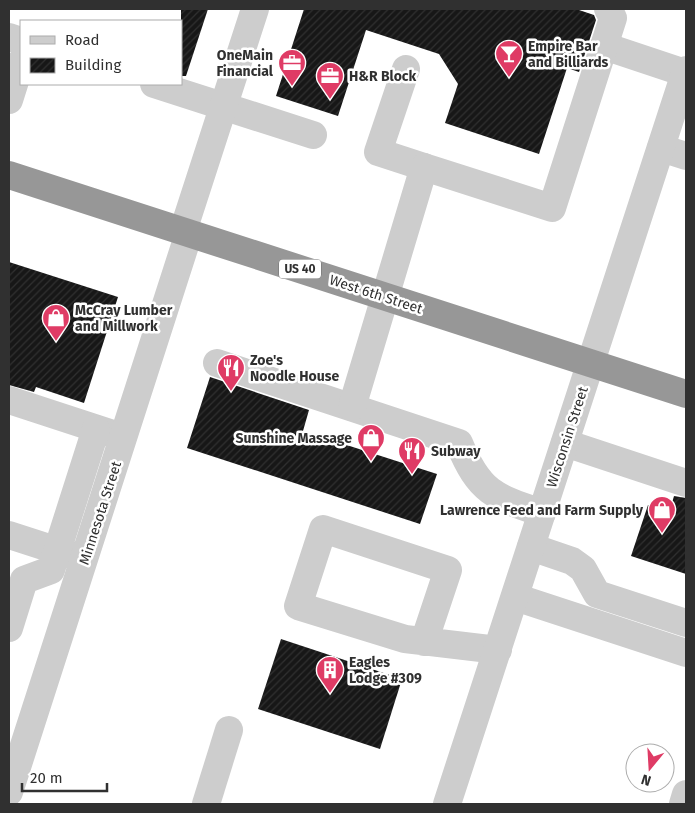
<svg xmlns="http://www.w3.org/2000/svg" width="695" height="813" viewBox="0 0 695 813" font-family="'Fira Sans',sans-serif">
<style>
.building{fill:url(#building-hatch)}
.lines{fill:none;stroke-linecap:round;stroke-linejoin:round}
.minor{stroke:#cdcdcd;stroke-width:28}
.highway{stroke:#979797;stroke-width:28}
.labels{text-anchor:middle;stroke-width:5;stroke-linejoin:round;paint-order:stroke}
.shield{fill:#fff;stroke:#6e6e6e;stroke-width:1}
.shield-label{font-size:12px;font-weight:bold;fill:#303030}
.poi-label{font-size:14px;font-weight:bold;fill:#303030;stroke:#fff;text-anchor:start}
.street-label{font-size:14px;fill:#303030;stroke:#fff}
</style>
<defs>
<pattern id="building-hatch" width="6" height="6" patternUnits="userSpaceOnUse" patternTransform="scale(1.25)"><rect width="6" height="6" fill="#171717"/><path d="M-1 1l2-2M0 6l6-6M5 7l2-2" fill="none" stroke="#303030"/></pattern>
</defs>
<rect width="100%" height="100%" fill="#fff"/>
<g class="building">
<path d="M181,9H208L186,76H181Z"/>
<path d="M304,9H576L594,15L596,20L579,72L567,68L539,154L445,123L458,84L439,54L366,30L338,116L276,96Z"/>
<path d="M9,262L118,297L84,403L36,387L34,392L9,385Z"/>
<path d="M210,377L309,410L303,431L437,474L420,524L187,448Z"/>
<path d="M674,496L686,498V574L631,556L648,505L669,513Z"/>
<path d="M281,639L402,679L380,749L258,709Z"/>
</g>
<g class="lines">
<g class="minor">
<path d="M9,37L21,41"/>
<path d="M604,46L685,73"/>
<path d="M406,69L378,152L424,167"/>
<path d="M154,84L313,135"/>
<path d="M9,100L21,62"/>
<path d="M661,148L686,156"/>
<path d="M183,231L255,9"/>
<path d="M217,363L459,443C479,492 494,497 542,513"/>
<path d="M9,400L113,434"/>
<path d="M352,407L424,167L552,208L613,18L608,9"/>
<path d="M565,443L686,483"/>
<path d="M9,535L74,556"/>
<path d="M531,547L572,561L583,569L597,594L686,623"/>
<path d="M515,597L686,653"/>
<path d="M9,628L24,580L51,570L96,429"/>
<path d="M424,642L448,570L323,529L298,606L405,639L498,650"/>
<path d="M9,792L189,233"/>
<path d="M206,804L229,730"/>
<path d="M447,804L686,70"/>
<path d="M683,804L686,794"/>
</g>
<path class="highway" d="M9,175L686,394"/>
</g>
<defs>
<symbol id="bar-pin" viewBox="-11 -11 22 30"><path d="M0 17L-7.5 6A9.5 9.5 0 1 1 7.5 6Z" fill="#df3b65" stroke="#fff"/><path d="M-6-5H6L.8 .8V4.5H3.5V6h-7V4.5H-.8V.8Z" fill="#fff"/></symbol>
<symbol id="office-pin" viewBox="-11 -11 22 30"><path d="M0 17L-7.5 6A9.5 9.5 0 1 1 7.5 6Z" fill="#df3b65" stroke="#fff"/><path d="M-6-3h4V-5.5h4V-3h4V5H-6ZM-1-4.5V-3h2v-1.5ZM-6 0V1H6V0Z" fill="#fff"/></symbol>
<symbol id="shop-pin" viewBox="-11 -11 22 30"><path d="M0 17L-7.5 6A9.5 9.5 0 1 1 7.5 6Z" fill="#df3b65" stroke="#fff"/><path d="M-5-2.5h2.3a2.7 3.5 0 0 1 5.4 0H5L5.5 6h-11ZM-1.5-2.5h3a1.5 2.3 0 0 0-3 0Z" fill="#fff"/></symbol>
<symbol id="restaurant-pin" viewBox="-11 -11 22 30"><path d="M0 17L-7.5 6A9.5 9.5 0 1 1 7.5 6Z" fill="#df3b65" stroke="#fff"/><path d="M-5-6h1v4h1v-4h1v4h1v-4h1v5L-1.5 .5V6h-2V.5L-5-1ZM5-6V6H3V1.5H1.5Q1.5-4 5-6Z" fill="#fff"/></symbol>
<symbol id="building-pin" viewBox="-11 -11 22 30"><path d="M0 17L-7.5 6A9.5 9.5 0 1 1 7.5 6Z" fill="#df3b65" stroke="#fff"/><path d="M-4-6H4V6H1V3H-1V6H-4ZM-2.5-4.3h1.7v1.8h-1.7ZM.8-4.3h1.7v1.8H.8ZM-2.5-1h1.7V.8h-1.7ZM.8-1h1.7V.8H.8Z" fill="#fff"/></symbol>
</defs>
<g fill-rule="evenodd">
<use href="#bar-pin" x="493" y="38" width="32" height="43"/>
<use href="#office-pin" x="276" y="47" width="32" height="43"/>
<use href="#office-pin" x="314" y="60" width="32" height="43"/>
<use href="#shop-pin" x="40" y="302" width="32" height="43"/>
<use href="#restaurant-pin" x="215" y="352" width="32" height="43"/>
<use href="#shop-pin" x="355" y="422" width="32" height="43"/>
<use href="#restaurant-pin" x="396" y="435" width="32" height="43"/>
<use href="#shop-pin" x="646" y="494" width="32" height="43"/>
<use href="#building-pin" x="314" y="654" width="32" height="43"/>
</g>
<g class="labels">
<rect class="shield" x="279" y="259.5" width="42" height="19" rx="4"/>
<g class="shield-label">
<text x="300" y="273">US 40</text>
</g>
<g class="poi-label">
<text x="528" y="51">Empire Bar<tspan x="528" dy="16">and Billiards</tspan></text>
<text x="273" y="60" text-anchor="end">OneMain<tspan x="273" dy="16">Financial</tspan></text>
<text x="349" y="81">H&amp;R Block</text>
<text x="75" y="315">McCray Lumber<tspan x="75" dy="16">and Millwork</tspan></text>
<text x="250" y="365">Zoe's<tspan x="250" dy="16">Noodle House</tspan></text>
<text x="352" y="443" text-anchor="end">Sunshine Massage</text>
<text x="431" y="456">Subway</text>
<text x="643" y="515" text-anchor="end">Lawrence Feed and Farm Supply</text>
<text x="349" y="667">Eagles<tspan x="349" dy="16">Lodge #309</tspan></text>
</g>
<g class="street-label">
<text transform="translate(376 294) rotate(18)" y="5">West 6th Street</text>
<text transform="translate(567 437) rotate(-72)" y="5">Wisconsin Street</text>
<text transform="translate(100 513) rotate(-72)" y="5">Minnesota Street</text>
</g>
</g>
<rect width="695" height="813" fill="none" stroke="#303030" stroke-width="20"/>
<rect x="20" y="20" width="162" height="65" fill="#ffffff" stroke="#acacac"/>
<rect x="30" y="36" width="25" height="8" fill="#cdcdcd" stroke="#acacac"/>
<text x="65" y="45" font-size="15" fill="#303030">Road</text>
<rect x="30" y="58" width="25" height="15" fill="url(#building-hatch)" stroke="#acacac"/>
<text x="65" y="70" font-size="15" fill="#303030">Building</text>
<g transform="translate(650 768) rotate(198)"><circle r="24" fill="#ffffff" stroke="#acacac"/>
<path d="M0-4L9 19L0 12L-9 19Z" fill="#df3b65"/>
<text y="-8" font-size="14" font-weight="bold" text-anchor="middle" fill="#303030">N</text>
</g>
<path d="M22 783v8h85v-8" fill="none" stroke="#303030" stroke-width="2.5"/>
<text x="30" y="783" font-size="15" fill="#303030" stroke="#ffffff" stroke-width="4" paint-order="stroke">20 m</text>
</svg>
